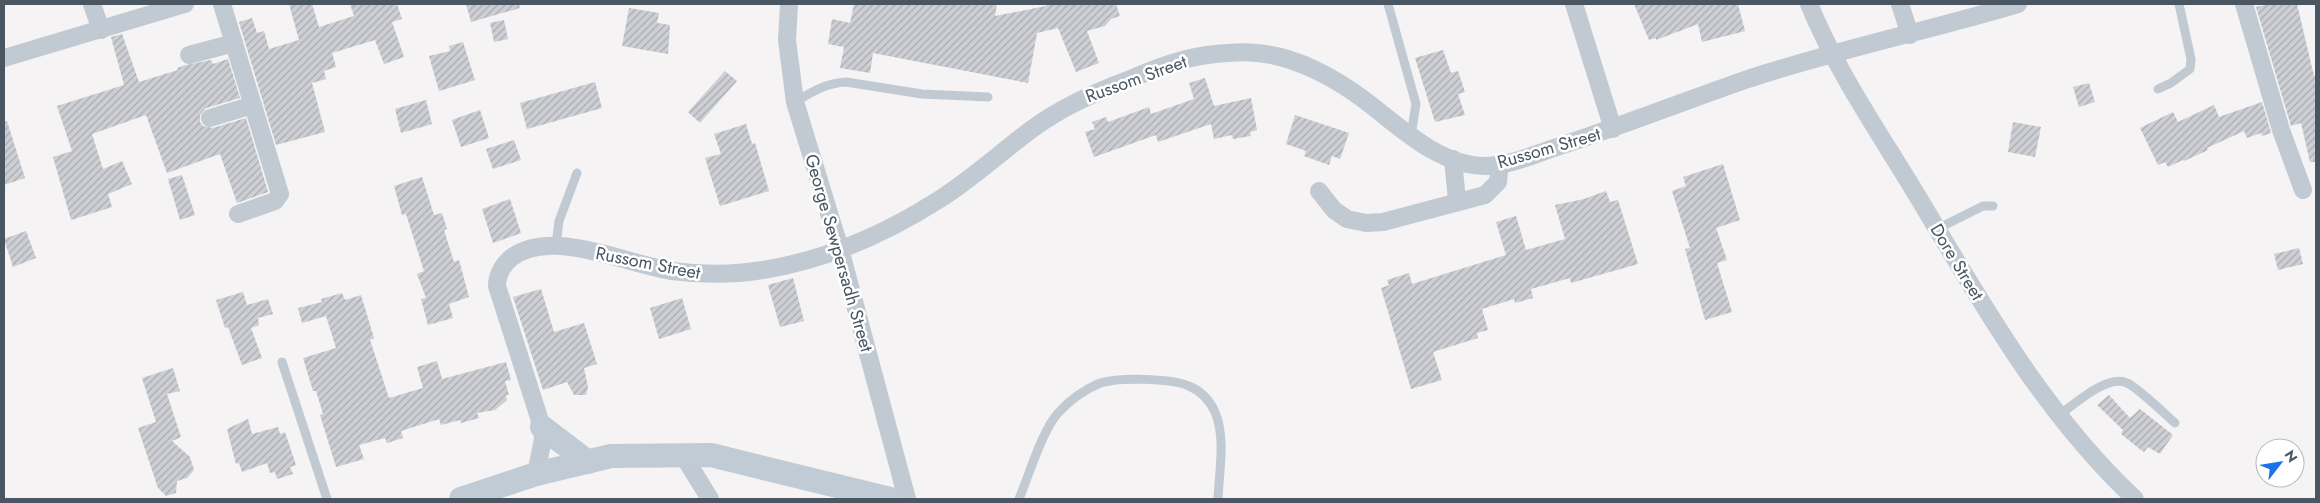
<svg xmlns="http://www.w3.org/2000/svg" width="2320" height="503" viewBox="0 0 2320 503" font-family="Jost,sans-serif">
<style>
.building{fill:url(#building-hatch)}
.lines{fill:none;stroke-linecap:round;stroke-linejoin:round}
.lane{stroke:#c1cad2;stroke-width:9}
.street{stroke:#c1cad2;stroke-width:18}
.secondary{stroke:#c1cbd6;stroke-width:24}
.labels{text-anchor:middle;stroke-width:5;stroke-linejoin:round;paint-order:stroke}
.street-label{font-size:18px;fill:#4a5661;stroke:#fff}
</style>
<defs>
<pattern id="building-hatch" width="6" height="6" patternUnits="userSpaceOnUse" patternTransform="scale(1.25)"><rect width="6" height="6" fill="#cdcfd5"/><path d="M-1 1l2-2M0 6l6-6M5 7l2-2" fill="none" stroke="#a8abb0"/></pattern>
</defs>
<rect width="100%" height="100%" fill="#f5f3f3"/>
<g class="building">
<path d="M289,4H312L319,27L354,16L350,4H397L402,19L392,22L404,57L384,64L375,40L332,53L336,67L324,71L326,79L312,83L325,132L276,145L239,22L252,18L257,33L264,31L269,49L299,40Z"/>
<path d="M466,4H519L520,8L471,22Z"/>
<path d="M854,4H997L995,16L1046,6V4H1116L1120,16L1111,19L1105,26L1087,31L1099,63L1076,72L1058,28L1037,33L1028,83L873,53L870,73L840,68L844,47L828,44L832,19L850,23Z"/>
<path d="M1634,4H1738L1745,31L1702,42L1698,24L1656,40V38L1649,40Z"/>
<path d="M2270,4H2297L2314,76H2316V162H2310L2301,123L2291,126L2256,7Z"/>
<path d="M629,8L659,13L657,23L670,25L668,54L622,46Z"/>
<path d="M504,20L508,39L494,42L490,23Z"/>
<path d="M122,34L139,82L178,70L177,68L186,65L211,60L213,64L228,59L240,98L206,108L200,115V122L203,126L213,128L246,118L268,192L237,203L220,154L167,173L146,115L92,134L103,169L122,161L132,184L108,194L112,207L71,220L53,157L72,151L57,106L124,85L111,37Z"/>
<path d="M463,42L475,80L439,91L429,56L450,51L449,46Z"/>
<path d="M1443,50L1451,73L1458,71L1465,92L1458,94L1465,115L1435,122L1415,58Z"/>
<path d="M725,71L737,81L700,123L688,112Z"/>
<path d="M1205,78L1214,106L1251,98L1257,130L1250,132L1251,136L1233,139L1232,135L1214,139L1211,124L1158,142L1156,135L1094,157L1085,132L1095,129L1092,122L1106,117L1108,122L1149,107L1151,114L1194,99L1189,83Z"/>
<path d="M595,82L602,108L527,129L520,103Z"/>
<path d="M2089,83L2095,102L2079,107L2073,87Z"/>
<path d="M426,100L432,124L401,133L395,109Z"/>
<path d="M2262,102L2271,133L2262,136L2261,133L2247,138L2244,131L2207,148L2208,150L2184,161L2183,160L2168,167L2165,162L2158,165L2140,128L2173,112L2178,122L2214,105L2219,117Z"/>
<path d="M480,110L489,138L461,147L452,120Z"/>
<path d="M1295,115L1349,133L1340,159L1332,156L1329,165L1304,156L1306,151L1286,144Z"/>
<path d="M7,121L25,178L4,185V122Z"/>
<path d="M2013,122L2041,127L2035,157L2008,152Z"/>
<path d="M746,124L752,144L755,143L769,191L720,206L705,158L721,154L714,134Z"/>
<path d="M514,140L521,160L493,169L486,149Z"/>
<path d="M1723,164L1740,220L1716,228L1727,260L1717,263L1732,312L1705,320L1685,249L1690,248L1672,191L1686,186L1683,177Z"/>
<path d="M182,175L195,215L180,220L168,179Z"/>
<path d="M422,177L434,215L442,213L447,229L444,230L454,262L459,260L469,297L449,304L453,318L428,325L421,299L426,298L417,274L424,271L406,214L402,215L394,186Z"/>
<path d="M1606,191L1610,202L1618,200L1638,264L1571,283L1570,278L1531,289L1533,298L1515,303L1514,299L1482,309L1488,330L1477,333L1478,338L1433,352L1442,380L1411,389L1381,288L1389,285L1387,280L1409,273L1412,284L1506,255L1496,222L1516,216L1526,250L1565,239L1555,205L1584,199Z"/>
<path d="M510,199L521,233L493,243L482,209Z"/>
<path d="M26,231L36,258L13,267L4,239Z"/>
<path d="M2299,248L2303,264L2278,270L2274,254Z"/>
<path d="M793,278L804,321L780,327L768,285Z"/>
<path d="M541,289L554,332L584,323L597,364L584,368L588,387L586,395H574L567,382L543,390L513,297Z"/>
<path d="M243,292L247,305L268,299L273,314L258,318L259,325L251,328L262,358L242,365L228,327L225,328L216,300Z"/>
<path d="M342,293L345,300L361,295L374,338L370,340L389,398L423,388L417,367L437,361L442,379L506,362L511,380L505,381L509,395H506L507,400L495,410L477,413L479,418L461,423L460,420L441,425L439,419L401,431L403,438L387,443L385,438L359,445L364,459L336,467L320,415L323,414L316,391H313L303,358L336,348L326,316L302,323L298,308L322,302L321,299Z"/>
<path d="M682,298L691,329L659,339L650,308Z"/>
<path d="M173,368L180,391L167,394L181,437L172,441L190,457L194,470L187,478L177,481L176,493L166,496L158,488L138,428L156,422L142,378Z"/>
<path d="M2109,395L2130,418L2140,409L2173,435L2160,454L2148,447L2144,452L2141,450L2121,434L2123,430L2097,405Z"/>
<path d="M248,419L252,434L278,427L280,434L285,432L296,465L290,467L293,474L277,479L275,472L270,473L267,463L242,472L239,463L236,464L227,429Z"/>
</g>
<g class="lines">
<g class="lane">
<path d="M1388,4L1416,104L1411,135"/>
<path d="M2158,89L2171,83L2190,69L2191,59L2179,4"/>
<path d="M795,102C812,92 826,83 846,82L922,94L988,97"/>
<path d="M1937,229L1983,206H1993"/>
<path d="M556,245L559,221L577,173"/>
<path d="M282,362L327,499"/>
<path d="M2059,415C2075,404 2107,374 2127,383C2137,387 2165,414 2175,423"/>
<path d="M1019,499C1029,475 1042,431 1058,413C1069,401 1084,390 1098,384C1116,377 1171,378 1189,386C1201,391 1210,401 1215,412C1226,438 1219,472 1218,499"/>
</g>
<g class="street">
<path d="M92,4L101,30"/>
<path d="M222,4L280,194L275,201L238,214"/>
<path d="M789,4L787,40L795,102L840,249L907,499"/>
<path d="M1574,4L1613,129"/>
<path d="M1809,4C1836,70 1878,131 1915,192C1980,300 2042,412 2135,499"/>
<path d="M1900,4L1910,35"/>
<path d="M2244,4L2281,130L2303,190"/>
<path d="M189,55L234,43"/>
<path d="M4,58L185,4"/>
<path d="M210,118L253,105"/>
<path d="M1453,159L1457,201"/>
<path d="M1319,191L1334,210L1347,219L1366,223L1383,222L1485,195L1498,182L1500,163"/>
<path d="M683,455L710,499"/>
<path d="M536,474L543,439L542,427L497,286C497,274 502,266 511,258C552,227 626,264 672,271C703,275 732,275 763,270C825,260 887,233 940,199C973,178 1001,152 1032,129C1062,107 1094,93 1128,80C1154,69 1179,59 1207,55C1223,53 1241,51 1257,53C1294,56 1333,77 1363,99C1398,125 1438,166 1485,166C1509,166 1535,154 1557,147C1621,126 1682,102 1745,80C1835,50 1927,31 2018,4"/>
</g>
<g class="secondary">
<path d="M542,427L588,462"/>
<path d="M461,499L536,474L611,456L711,455L890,499"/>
</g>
</g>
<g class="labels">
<g class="street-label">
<text transform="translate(1136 79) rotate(-20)" y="6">Russom Street</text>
<text transform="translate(1549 148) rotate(-16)" y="6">Russom Street</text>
<text transform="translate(839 253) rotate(74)" y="6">George Sewpersadh Street</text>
<text transform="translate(1957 262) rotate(59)" y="6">Dore Street</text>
<text transform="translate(648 263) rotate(11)" y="6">Russom Street</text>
</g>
</g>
<rect width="2320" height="503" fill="none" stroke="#4a5661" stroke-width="10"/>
<g transform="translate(2280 463) rotate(59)"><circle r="24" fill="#ffffff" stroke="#b7bbc0"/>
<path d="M0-4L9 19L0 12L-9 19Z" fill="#1a73e8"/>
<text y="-8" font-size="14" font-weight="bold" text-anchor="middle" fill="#4a5661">N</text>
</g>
</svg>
